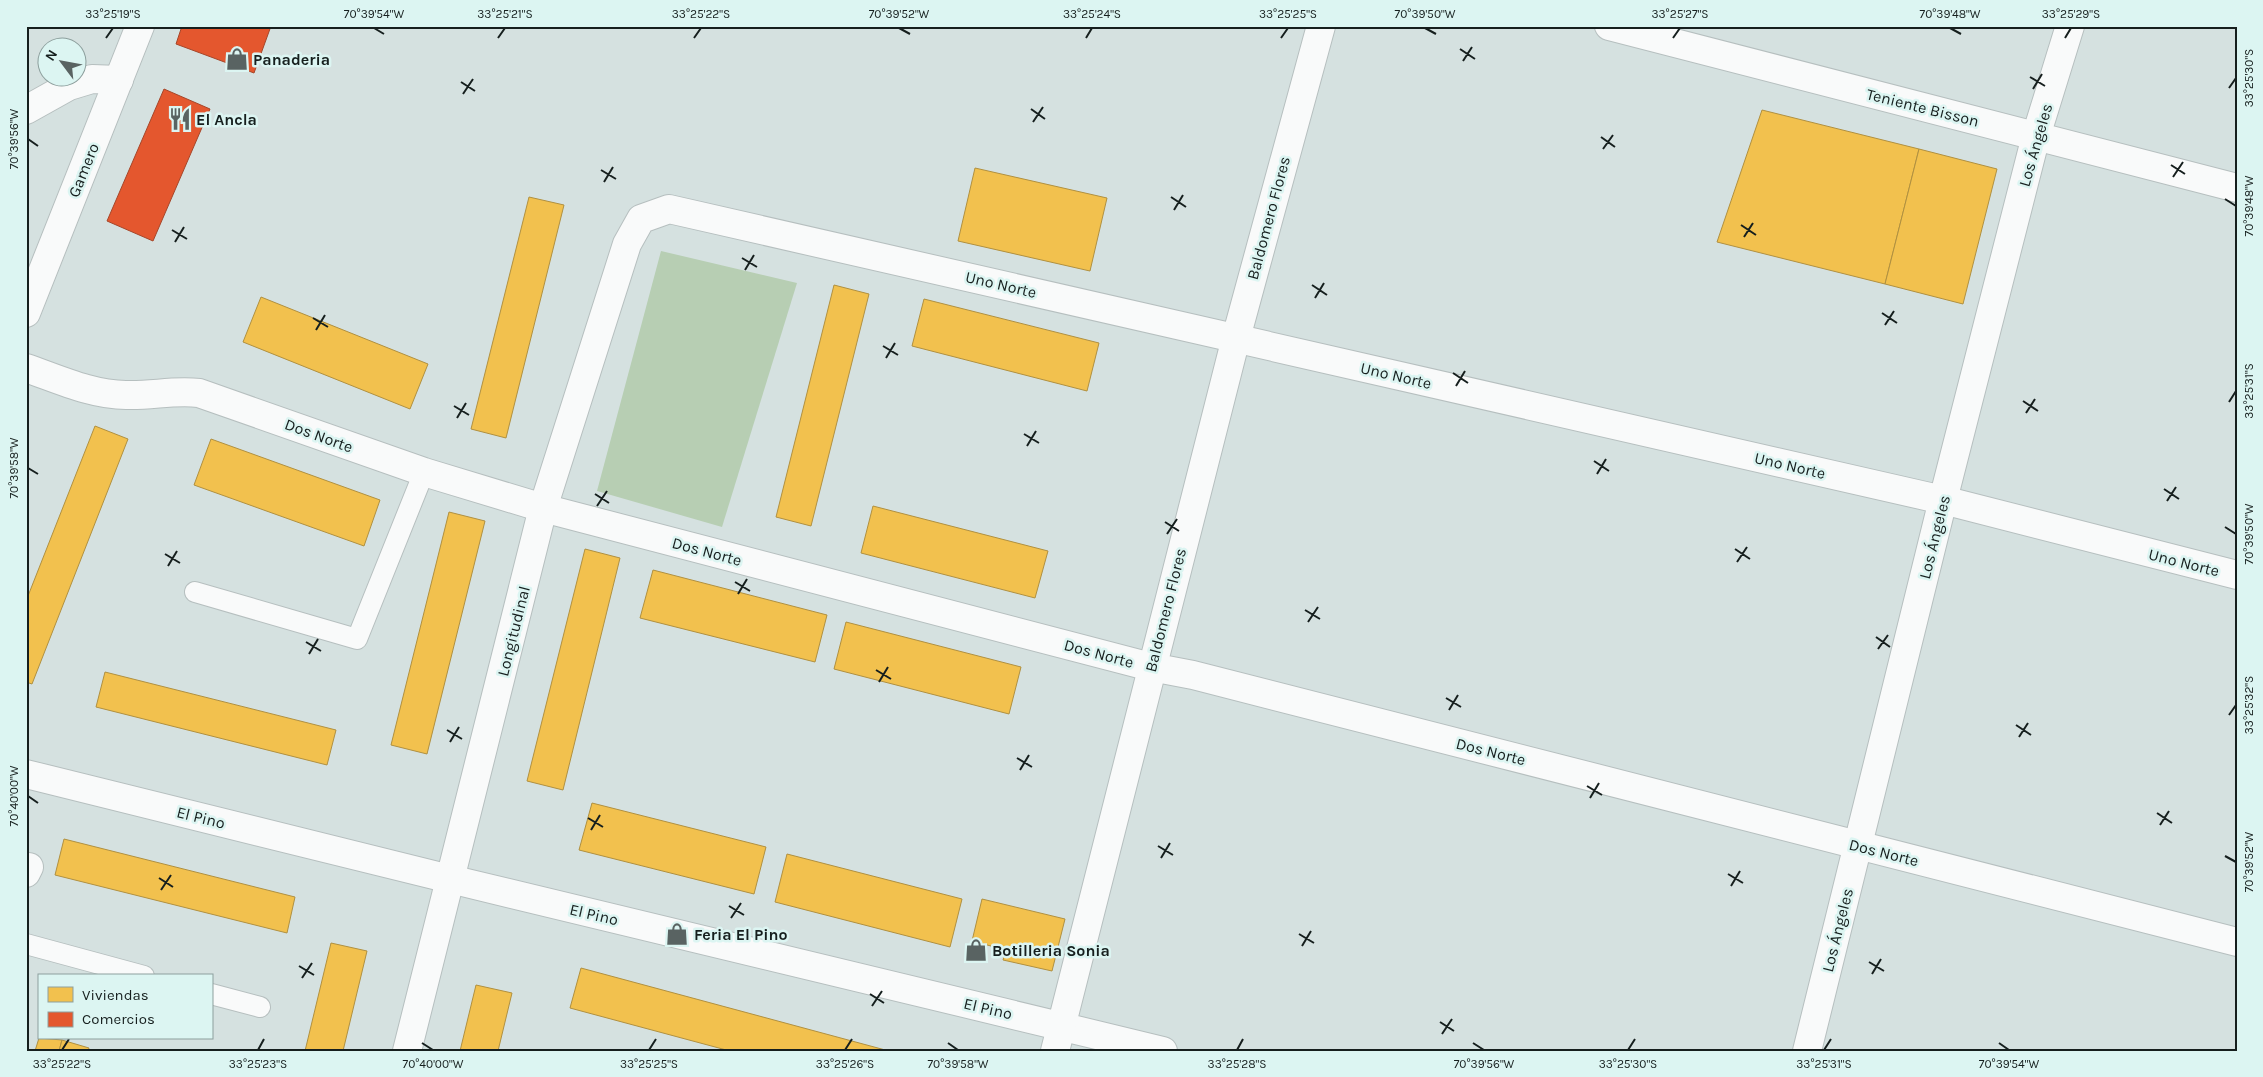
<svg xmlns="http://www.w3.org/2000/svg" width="2263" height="1077" viewBox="0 0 2263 1077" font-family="Karla,sans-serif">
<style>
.green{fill:#b7ceb3}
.homes{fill:#f2c14e;stroke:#b09040}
.shops{fill:#e4572e;stroke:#a64629}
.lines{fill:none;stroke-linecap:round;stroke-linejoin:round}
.lane-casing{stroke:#b6bfbf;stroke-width:22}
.street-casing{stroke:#b6bfbf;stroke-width:30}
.secondary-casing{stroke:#b6bfbf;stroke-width:30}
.lane{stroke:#f9fafa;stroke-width:20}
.street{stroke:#f9fafa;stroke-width:28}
.secondary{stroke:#f9fafa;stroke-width:28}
.ticks{fill:none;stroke:#161f1e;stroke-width:2}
.labels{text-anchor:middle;stroke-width:5;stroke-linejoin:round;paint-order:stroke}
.poi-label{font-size:16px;font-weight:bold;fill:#161f1e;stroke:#dcf5f2;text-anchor:start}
.street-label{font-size:16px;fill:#161f1e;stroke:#dcf5f2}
.neatline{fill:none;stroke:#161f1e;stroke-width:2}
.ticks-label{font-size:12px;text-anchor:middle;fill:#161f1e}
</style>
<rect width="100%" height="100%" fill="#d5e1e0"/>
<path class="green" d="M661,251L797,283L722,527L597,491Z"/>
<g class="homes">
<path d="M1762,110L1919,149L1885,284L1717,242Z"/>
<path d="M1919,149L1997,169L1963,304L1885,284Z"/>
<path d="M975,168L1107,198L1090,271L958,241Z"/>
<path d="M529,197L564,205L506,438L471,429Z"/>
<path d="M834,285L869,294L811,526L776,517Z"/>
<path d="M261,297L428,364L410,409L243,342Z"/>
<path d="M924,299L1099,343L1087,391L912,346Z"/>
<path d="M95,426L128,439L32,684L26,682V601Z"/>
<path d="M211,439L380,500L364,546L194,485Z"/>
<path d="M873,506L1048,551L1035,598L861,553Z"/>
<path d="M449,512L485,521L427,754L391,745Z"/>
<path d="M585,549L620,558L563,790L527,781Z"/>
<path d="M653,570L827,615L815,662L640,618Z"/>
<path d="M846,622L1021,667L1009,714L834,669Z"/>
<path d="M105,672L336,730L327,765L96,707Z"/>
<path d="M592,803L766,847L754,894L579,850Z"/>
<path d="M64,839L295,897L287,933L55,875Z"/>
<path d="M787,854L962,899L950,947L775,902Z"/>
<path d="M982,899L1065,919L1052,971L1003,960L1006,950L972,941Z"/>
<path d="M331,943L367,951L343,1051H305Z"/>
<path d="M581,968L889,1051H730L570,1008Z"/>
<path d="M476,985L512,993L498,1051H460Z"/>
<path d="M39,1038L62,1040L59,1051H35Z"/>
<path d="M62,1040L89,1048L88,1051H59Z"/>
</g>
<g class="shops">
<path d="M182,26H271L254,73L176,44Z"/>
<path d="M164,89L210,109L153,241L107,221Z"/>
</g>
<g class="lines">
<defs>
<g id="lane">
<path d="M195,592L357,639L424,472"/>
<path d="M26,944L144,976"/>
<path d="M211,994L260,1007"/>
</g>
<g id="street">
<path d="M1609,26L2237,188"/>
<path d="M26,368C58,379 92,395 126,395C152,396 173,390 199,393L424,472L543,508L1151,667L1193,675L2237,942"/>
<path d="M26,774L450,879L1163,1051"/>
<path d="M26,873L29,867"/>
<path d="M407,1051L543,508L627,244L641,219L669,209L1943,500L2237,575"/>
<path d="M1807,1051L1943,500L2036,136L2070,26"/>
</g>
<g id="secondary">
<path d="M26,110L69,86L92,79L119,80"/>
<path d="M26,313L140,26"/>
<path d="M1055,1051L1236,338L1321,26"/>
</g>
</defs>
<use href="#lane" class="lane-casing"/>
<use href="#street" class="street-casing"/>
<use href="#secondary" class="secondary-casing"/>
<use href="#lane" class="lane"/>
<use href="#street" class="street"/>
<use href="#secondary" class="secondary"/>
</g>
<path class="ticks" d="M374,28L384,34M899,28L910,34M1425,28L1436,34M1950,28L1961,34M106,38L113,28M498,38L505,28M694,38L701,28M1086,38L1092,28M1281,38L1288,28M1673,38L1680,28M2065,38L2071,28M1460,49L1475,59M1463,61L1472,47M2030,77L2045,86M461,82L475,91M2229,88L2236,78M2033,89L2042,74M463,94L473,79M1031,109L1045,119M1033,122L1043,107M1601,137L1615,147M28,139L38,146M1603,149L1613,135M2171,165L2185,174M601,170L616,179M2173,177L2183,162M604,182L613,167M1171,197L1186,207M2225,199L2236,206M1174,210L1183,195M1741,225L1756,235M172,230L187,239M1744,237L1753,223M175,242L184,227M742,258L757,267M745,270L754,255M1312,285L1327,295M1315,298L1324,283M1882,313L1897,323M313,318L328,327M1885,325L1894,311M316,330L325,315M883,346L898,355M886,358L895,343M1453,373L1468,383M1456,386L1465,371M2023,401L2038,411M2229,402L2236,391M454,406L469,415M2026,413L2035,399M457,418L466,403M1024,434L1039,443M1027,446L1036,431M1594,461L1609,471M28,468L38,474M1597,474L1606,459M2164,489L2179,499M595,494L609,503M2167,501L2176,487M597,506L607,491M1165,522L1179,531M2225,527L2236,534M1167,534L1177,519M1735,549L1750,559M165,554L180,563M1737,562L1747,547M168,566L177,551M735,582L750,591M738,594L747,579M1305,610L1320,619M1308,622L1318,607M1876,637L1890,647M306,642L321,651M1878,649L1888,635M309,654L318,639M876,670L891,679M879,682L888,667M1446,698L1461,707M1449,710L1458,695M2229,715L2236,705M2016,725L2031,735M447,730L462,739M2019,737L2028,723M450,742L459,727M1017,758L1032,767M1020,770L1029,755M1587,786L1602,795M28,796L38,803M1590,798L1599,783M2157,813L2172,823M588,818L603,827M2160,825L2169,811M591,830L600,815M1158,846L1173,855M2225,856L2236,862M1161,858L1170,843M1728,874L1743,883M159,878L173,887M1731,886L1740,871M161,890L171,875M729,906L744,915M731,918L741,903M1299,934L1314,943M1302,946L1311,931M1869,962L1884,971M299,966L314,975M1872,974L1881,959M302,978L312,963M870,994L884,1003M872,1006L882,991M1440,1022L1454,1031M1442,1034L1452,1019M422,1043L433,1050M948,1043L958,1050M1473,1043L1484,1050M1999,1043L2009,1050M62,1050L69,1039M258,1050L264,1039M649,1050L656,1039M845,1050L852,1039M1237,1050L1243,1039M1628,1050L1635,1039M1824,1050L1831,1039"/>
<defs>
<symbol id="shop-bare" viewBox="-9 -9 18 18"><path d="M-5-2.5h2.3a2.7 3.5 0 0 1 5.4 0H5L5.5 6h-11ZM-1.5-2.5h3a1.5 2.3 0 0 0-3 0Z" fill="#596362" stroke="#dcf5f2" stroke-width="2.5" paint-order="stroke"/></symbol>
<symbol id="restaurant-bare" viewBox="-9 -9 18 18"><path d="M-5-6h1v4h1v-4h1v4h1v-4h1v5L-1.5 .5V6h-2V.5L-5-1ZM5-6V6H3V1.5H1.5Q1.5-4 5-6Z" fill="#596362" stroke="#dcf5f2" stroke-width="2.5" paint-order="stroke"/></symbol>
</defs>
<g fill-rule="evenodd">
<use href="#shop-bare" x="221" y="43" width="32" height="32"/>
<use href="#restaurant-bare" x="164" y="103" width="32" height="32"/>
<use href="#shop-bare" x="661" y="918" width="32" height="32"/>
<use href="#shop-bare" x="960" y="934" width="32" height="32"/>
</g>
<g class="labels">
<g class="poi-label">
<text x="253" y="65">Panaderia</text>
<text x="196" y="125">El Ancla</text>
<text x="694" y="940">Feria El Pino</text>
<text x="992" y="956">Botilleria Sonia</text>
</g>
<g class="street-label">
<text transform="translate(1923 107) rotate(14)" y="6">Teniente Bisson</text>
<text transform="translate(2035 145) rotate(-74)" y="6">Los Ángeles</text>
<text transform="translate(83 170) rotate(-68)" y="6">Gamero</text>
<text transform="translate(1268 218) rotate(-75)" y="6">Baldomero Flores</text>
<text transform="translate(1001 284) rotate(13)" y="6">Uno Norte</text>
<text transform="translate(1396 375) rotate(13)" y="6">Uno Norte</text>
<text transform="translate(319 435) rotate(20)" y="6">Dos Norte</text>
<text transform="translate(1790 465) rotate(13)" y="6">Uno Norte</text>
<text transform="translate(1934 537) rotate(-76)" y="6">Los Ángeles</text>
<text transform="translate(707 551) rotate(15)" y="6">Dos Norte</text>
<text transform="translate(2184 562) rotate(14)" y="6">Uno Norte</text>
<text transform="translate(1165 610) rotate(-76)" y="6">Baldomero Flores</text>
<text transform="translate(513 631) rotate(-76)" y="6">Longitudinal</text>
<text transform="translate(1099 653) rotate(15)" y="6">Dos Norte</text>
<text transform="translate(1491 751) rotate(14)" y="6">Dos Norte</text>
<text transform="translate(201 817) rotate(14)" y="6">El Pino</text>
<text transform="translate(1884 852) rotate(14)" y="6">Dos Norte</text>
<text transform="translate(594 914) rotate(13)" y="6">El Pino</text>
<text transform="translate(1837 930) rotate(-76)" y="6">Los Ángeles</text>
<text transform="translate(988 1008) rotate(13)" y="6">El Pino</text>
</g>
</g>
<rect width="2263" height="1077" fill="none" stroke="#dcf5f2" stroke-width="55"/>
<rect x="38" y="974" width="175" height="65" fill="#dcf5f2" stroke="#8d9f9d"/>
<rect x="48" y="987" width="25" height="15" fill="#f2c14e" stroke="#8d9f9d"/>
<text x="82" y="1000" font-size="15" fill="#161f1e">Viviendas</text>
<rect x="48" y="1012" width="25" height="15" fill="#e4572e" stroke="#8d9f9d"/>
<text x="82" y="1024" font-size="15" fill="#161f1e">Comercios</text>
<g transform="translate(62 62) rotate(302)"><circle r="24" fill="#dcf5f2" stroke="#8d9f9d"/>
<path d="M0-4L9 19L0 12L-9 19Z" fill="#596362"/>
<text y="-8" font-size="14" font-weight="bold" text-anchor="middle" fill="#161f1e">N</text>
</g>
<rect x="28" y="28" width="2208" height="1022" class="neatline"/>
<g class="ticks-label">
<text x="113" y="18">33°25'19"S</text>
<text x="374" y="18">70°39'54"W</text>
<text x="505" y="18">33°25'21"S</text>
<text x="701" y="18">33°25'22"S</text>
<text x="899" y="18">70°39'52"W</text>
<text x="1092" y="18">33°25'24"S</text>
<text x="1288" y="18">33°25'25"S</text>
<text x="1425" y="18">70°39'50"W</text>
<text x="1680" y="18">33°25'27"S</text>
<text x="1950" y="18">70°39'48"W</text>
<text x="2071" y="18">33°25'29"S</text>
<text transform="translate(2249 78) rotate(-90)" y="4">33°25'30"S</text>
<text transform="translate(14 139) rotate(-90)" y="4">70°39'56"W</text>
<text transform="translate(2249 206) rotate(-90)" y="4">70°39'48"W</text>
<text transform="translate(2249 391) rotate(-90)" y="4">33°25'31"S</text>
<text transform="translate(14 468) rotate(-90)" y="4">70°39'58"W</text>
<text transform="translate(2249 534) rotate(-90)" y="4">70°39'50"W</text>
<text transform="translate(2249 705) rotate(-90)" y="4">33°25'32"S</text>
<text transform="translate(14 796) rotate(-90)" y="4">70°40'00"W</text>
<text transform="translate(2249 862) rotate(-90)" y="4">70°39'52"W</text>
<text x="62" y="1068">33°25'22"S</text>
<text x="258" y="1068">33°25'23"S</text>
<text x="433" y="1068">70°40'00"W</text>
<text x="649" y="1068">33°25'25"S</text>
<text x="845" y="1068">33°25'26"S</text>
<text x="958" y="1068">70°39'58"W</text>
<text x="1237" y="1068">33°25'28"S</text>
<text x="1484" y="1068">70°39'56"W</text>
<text x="1628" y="1068">33°25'30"S</text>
<text x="1824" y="1068">33°25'31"S</text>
<text x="2009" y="1068">70°39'54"W</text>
</g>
</svg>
